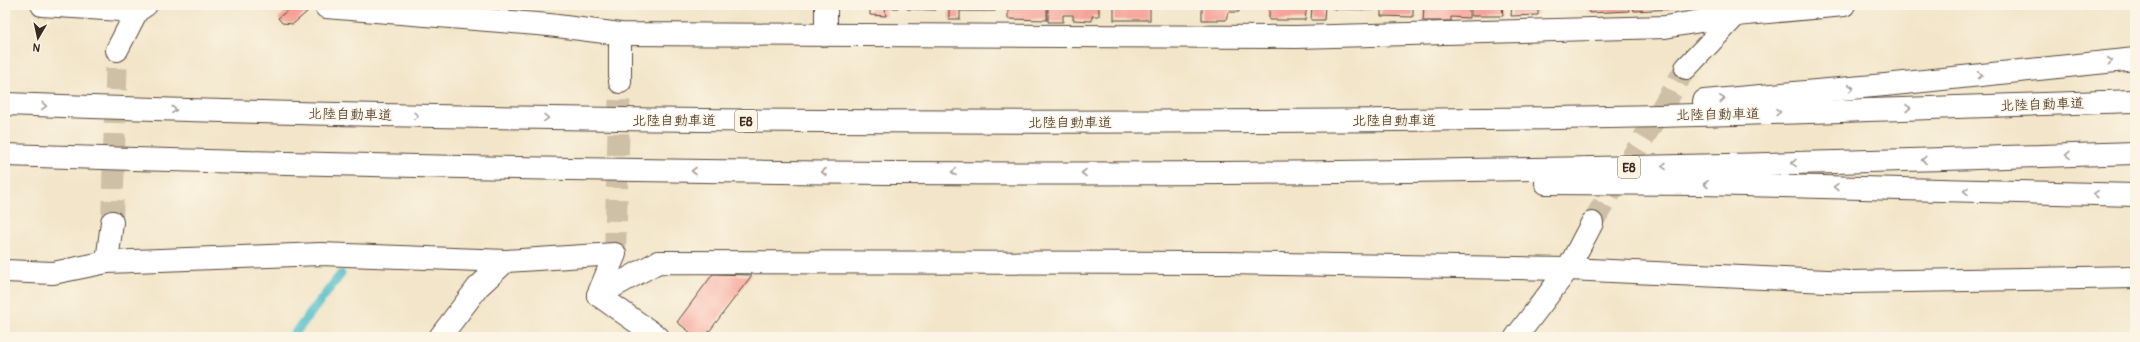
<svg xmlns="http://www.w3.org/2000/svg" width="2140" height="342" viewBox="0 0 2140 342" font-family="Pangolin,'Klee One',sans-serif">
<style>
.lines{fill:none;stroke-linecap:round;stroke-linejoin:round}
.stream{stroke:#51beca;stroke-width:9}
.building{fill:#f6a198}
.minor-tunnel{stroke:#cdc0a7;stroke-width:22;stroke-dasharray:22 11;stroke-linecap:butt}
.minor-casing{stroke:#564638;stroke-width:24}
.tertiary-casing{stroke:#564638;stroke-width:24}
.motorway-casing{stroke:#564638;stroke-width:24}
.minor{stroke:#fff;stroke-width:22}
.tertiary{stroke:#fff;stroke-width:22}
.motorway{stroke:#fff;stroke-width:22}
.oneway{stroke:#a79f9a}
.labels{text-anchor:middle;stroke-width:3;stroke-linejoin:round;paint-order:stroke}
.shield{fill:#fcf5e5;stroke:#75675a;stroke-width:1}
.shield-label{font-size:13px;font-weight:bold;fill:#3b2a1e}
.street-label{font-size:14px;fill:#3b2a1e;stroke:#fcf5e5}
</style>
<rect width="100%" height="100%" fill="#fcf5e5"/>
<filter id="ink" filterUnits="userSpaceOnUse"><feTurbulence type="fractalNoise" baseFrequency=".025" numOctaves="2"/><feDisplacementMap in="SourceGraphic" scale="8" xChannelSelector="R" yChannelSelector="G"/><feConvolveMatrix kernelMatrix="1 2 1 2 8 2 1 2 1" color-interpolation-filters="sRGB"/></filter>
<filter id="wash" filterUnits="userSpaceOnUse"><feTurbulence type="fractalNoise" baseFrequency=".012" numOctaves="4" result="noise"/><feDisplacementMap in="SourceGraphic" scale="16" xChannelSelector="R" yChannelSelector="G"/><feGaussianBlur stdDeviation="0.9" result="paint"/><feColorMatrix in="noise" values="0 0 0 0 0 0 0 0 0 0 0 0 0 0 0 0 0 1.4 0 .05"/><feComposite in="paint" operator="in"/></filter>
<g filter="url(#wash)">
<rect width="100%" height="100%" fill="#f2e5c9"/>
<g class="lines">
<path class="stream" d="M292,337L341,274"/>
</g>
<g id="blocks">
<g class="building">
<path d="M295,5H301L307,12L293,24L282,23L278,18Z"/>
<path d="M870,5H898V8H885L886,16L870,15Z"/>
<path d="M907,5H936V10L907,9Z"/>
<rect x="949" y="5" width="11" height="14"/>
<rect x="961" y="5" width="34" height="6"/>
<path d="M1008,5H1047V20L1008,19Z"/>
<path d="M1048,5H1099V16H1092V21L1073,20V15H1063V22H1048Z"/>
<rect x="1114" y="5" width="36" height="15"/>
<path d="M1202,5H1239V12H1228L1226,20H1202Z"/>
<path d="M1269,5H1307L1305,20H1269Z"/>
<path d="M1312,5H1325L1324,20H1311Z"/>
<path d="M1331,5H1378V7L1372,8V10L1336,9L1331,8Z"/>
<path d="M1381,5H1413V17L1381,16Z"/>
<path d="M1424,5H1469V18L1451,17V21H1423Z"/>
<path d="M1471,5H1502L1503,16H1471Z"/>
<path d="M1512,5H1538V15L1511,16Z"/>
<path d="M1588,5H1628L1629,11L1589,13Z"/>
<path d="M1633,5H1673L1674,9L1634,11Z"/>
<path d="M713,274L752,275L705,337H696L677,322Z"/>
</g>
</g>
</g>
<g filter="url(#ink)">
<use href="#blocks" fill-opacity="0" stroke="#564638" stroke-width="1"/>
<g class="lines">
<g class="minor-tunnel">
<path d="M112,222L117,50"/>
<path d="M1592,223L1686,68"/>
<path d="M615,254L620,82"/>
</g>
<defs>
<g id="minor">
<path d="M42,5L137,11"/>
<path d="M325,5L326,7L549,25L620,34L1296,37L1665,27L1736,15L1844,5"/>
<path d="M826,5V33"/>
<path d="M117,50L137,11L146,5"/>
<path d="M1686,68L1736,15"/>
<path d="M620,82V34"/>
<path d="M107,262L112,222"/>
<path d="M5,271L53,273L107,262L321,254L506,261L615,254L598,295"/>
<path d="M598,295L658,262L1227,263L1568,269L1849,282L2135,277"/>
<path d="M598,295L658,337"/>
<path d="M440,337L478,287L506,261"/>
<path d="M1516,337L1568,269L1592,223"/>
</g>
<path id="tertiary" d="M1736,15L1739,5"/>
<g id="motorway">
<path d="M1704,101L1885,85L2135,59"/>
<path d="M5,104C497,122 990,125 1482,119C1700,117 1917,108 2135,101"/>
<path d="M5,155C472,170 940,178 1407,171C1650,168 1892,161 2135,153"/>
<path d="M1546,183L1702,184L2135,195"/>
</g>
</defs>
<use href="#minor" class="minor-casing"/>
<use href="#tertiary" class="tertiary-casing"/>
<use href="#motorway" class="motorway-casing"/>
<use href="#minor" class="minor"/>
<use href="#tertiary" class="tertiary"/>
<use href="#motorway" class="motorway"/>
</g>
<defs><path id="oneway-chevron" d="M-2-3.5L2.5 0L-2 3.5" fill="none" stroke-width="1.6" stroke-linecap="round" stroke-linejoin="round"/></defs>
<g class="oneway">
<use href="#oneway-chevron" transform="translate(2110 61) rotate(-6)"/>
<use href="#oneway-chevron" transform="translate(1980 75) rotate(-6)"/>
<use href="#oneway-chevron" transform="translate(1851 88) rotate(-5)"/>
<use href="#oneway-chevron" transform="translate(1722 99) rotate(-5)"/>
<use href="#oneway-chevron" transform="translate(44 106) rotate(2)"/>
<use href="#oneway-chevron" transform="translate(1908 108) rotate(-2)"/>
<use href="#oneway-chevron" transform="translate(174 110) rotate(2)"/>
<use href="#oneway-chevron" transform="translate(1778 112) rotate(-2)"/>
<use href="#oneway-chevron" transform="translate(416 116) rotate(1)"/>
<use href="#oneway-chevron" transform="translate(546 118) rotate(1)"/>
<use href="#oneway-chevron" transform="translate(2068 155) rotate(178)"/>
<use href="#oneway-chevron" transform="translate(1924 160) rotate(178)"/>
<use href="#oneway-chevron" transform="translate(1794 163) rotate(179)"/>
<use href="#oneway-chevron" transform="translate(1664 166) rotate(179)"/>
<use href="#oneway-chevron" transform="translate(694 171) rotate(-180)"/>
<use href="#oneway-chevron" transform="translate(824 172) rotate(-180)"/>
<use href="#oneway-chevron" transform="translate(954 172) rotate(-180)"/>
<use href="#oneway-chevron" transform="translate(1084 173) rotate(-180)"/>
<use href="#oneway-chevron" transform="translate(1706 184) rotate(-179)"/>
<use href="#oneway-chevron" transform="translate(1836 187) rotate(-179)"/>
<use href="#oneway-chevron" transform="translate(1966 191) rotate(-179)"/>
<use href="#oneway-chevron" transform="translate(2096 194) rotate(-179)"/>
</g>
</g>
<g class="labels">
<g class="shield">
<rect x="735" y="110" width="22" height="22" rx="3"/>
<rect x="1618" y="156" width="22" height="22" rx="3"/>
</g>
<g class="shield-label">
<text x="746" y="126">E8</text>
<text x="1629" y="172">E8</text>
</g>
<g class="street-label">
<text transform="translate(2042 104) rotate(-2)" y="5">北陸自動車道</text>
<text transform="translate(350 114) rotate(1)" y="5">北陸自動車道</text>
<text transform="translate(1718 114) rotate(-1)" y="5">北陸自動車道</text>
<text x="674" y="125">北陸自動車道</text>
<text x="1394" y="125">北陸自動車道</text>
<text x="1070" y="127">北陸自動車道</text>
</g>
</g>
<rect width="2140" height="342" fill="none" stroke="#fcf5e5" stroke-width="20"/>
<g transform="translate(38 38) rotate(189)" stroke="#fcf5e5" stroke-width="3" paint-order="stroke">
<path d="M0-3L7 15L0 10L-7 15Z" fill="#3b2a1e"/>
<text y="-6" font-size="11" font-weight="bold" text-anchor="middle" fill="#3b2a1e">N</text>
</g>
</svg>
